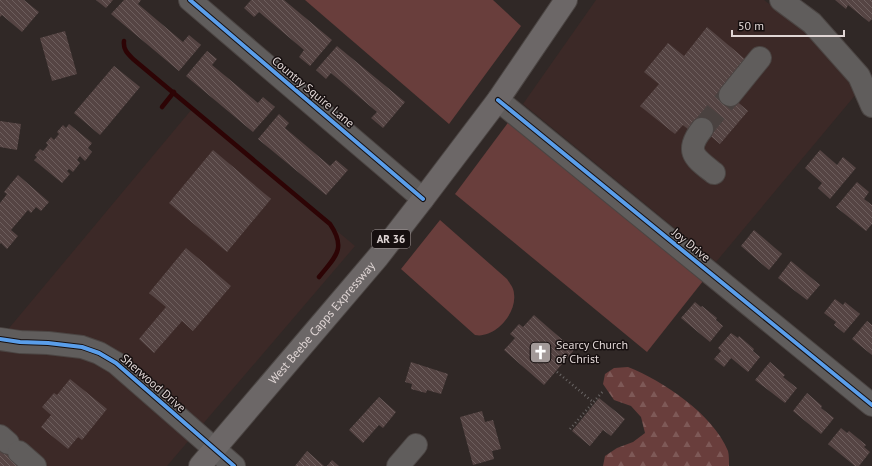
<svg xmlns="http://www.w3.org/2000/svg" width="872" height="466" viewBox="0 0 872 466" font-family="'PT Sans',sans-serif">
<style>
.built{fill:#3c2927}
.green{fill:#693e3c}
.forest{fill:url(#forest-firs)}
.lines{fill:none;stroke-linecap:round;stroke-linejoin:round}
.stream{stroke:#2d0405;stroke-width:4.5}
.building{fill:url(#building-back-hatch)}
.minor-tunnel{stroke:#4a4240;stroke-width:22;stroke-dasharray:22 11;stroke-linecap:butt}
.minor-casing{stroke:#4b4543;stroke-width:24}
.major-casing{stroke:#4b4543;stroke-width:24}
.path{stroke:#6a6665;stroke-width:2.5;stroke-dasharray:1 3;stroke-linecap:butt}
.minor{stroke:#605d5c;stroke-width:22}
.major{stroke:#6c6767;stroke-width:22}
.cycleway-casing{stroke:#160f0f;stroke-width:6}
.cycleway{stroke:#5a9eea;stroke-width:4}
.labels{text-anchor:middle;stroke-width:3;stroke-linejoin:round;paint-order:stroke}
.shield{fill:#160f0f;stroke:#a39a9a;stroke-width:1}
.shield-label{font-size:11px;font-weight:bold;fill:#e0d6d5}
.street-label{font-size:12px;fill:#e0d6d5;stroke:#160f0f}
.poi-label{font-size:12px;fill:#e0d6d5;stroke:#160f0f;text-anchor:start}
</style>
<defs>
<pattern id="forest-firs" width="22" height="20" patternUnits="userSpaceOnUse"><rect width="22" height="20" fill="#693e3c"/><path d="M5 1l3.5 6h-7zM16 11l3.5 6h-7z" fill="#7e5957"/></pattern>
<pattern id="building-back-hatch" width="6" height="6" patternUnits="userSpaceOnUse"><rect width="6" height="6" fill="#554443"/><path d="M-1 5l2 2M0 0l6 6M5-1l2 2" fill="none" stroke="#6d5e5d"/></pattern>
</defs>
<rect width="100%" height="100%" fill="#302826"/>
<g class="built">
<path d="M596,0H764L807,33L841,63L857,93L716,262L523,104Z"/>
<path d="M192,109L355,246L167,466H0V339Z"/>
</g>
<g class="green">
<path d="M305,0H493L521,26L449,124Z"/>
<path d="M513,116L707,276L647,352L455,194Z"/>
<path d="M440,220L507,279C510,284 514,288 514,294C517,313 495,339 475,335L401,269Z"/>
</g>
<path class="forest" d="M628,367C663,381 713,414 728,451C729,455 729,461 729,466H603L605,456L617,448L633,442L645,433L641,417L631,406L614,400L603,384L605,374L614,368Z"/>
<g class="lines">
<g class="stream">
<path d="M124,41C123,49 127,53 133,59L330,224C347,249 335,257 319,277"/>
<path d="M162,107L174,92"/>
</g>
</g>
<g class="building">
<path d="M0,0H24L39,12L22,32L2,15L0,17Z"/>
<path d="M96,0H113L106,8Z"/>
<path d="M124,0H141L138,4L183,42L189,35L201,45L179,71L111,14Z"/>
<path d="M251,0H284L332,40L310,66L299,57L304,50L259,12L254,17L244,8Z"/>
<path d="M835,0H872V19L869,22L848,5L846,9Z"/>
<path d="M707,27L746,60L722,89L748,111L720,144L695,123L689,130L683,125L675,134L640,106L659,84L644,72L668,43L684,56Z"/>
<path d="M65,31L77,74L52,81L40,38Z"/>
<path d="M337,46L405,102L383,128L371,118L377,112L331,73L326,79L316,70Z"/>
<path d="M207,51L217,59L212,65L258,103L263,97L275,107L253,132L186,76Z"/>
<path d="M114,66L140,87L100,135L74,113Z"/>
<path d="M279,114L289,123L285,128L330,166L336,160L348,170L326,195L258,139Z"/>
<path d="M0,121L21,124L17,150L0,147Z"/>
<path d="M69,124L92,143L88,148L92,152L85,161L80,156L77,160L80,163L73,172L69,169L67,171L70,174L62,183L34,160L37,157L35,155L40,149L43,151L48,145L46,143L51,137L54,140L59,134L57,132L63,125L66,128Z"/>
<path d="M213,150L271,199L227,252L169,203Z"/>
<path d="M820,150L837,165L843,157L856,168L830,199L818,188L822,183L805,168Z"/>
<path d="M18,175L49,202L41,211L36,207L31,213L28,210L11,230L18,236L7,249L1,243L0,244V203L7,194L4,192Z"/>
<path d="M857,182L869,192L864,199L872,205V224L866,231L836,207Z"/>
<path d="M754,230L782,254L769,270L741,246Z"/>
<path d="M186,248L231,286L193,331L182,321L154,353L139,339L166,307L149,293Z"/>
<path d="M791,261L820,285L807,300L778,278Z"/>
<path d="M835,299L843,305L845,302L860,314L844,333L834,325L836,322L824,313Z"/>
<path d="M695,302L701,307L702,306L717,318L716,320L723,326L710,342L681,318Z"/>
<path d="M534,315L574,350L544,385L504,350L515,338L510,334L519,324L523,327Z"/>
<path d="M867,321L872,325V355L852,339Z"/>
<path d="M731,333L738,338L739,336L754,349L753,351L760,357L748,372L731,358L724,367L714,359L721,351L718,348Z"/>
<path d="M411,362L448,374L441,394L427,390L426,393L411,389L412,384L405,382Z"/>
<path d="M770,362L785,375L783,377L797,388L785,403L755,380Z"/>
<path d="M70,379L107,409L82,440L78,437L68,449L41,427L51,415L42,407L54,393L57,395Z"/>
<path d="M807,393L822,406L821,408L834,418L821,434L793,411Z"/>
<path d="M379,397L396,412L383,428L379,425L363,443L349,430Z"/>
<path d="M599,398L625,419L611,436L603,430L590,446L572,431Z"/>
<path d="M482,411L485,422L493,420L501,449L492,451L494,459L473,465L460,417Z"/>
<path d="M841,428L847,433L849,431L866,445L864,447L870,452L859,466H855L828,444Z"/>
<path d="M0,443L26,466H0Z"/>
<path d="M307,451L324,466H295Z"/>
<path d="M332,460L339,466H327Z"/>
</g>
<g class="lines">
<path class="minor-tunnel" d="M702,129L730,95"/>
<defs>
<g id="minor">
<path d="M190,0L423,199"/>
<path d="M781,0L812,23L859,76L872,106"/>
<path d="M730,95L760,58"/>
<path d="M498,100L872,405"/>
<path d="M702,129C684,152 695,158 714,173"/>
<path d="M0,339L20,342L48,343L82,347L99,353L116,363L234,466"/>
<path d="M0,436L8,443"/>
<path d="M19,452L35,466"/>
<path d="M398,466L416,445"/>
</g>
<g id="major">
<path id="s1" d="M200,466L378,257L423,199L498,100L566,0"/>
</g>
</defs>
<use href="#minor" class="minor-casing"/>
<use href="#major" class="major-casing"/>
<g class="path">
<path d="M557,372L593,402"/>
<path d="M570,429L604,390"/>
</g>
<use href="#minor" class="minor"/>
<use href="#major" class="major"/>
<defs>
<g id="cycleway">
<path d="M190,0L423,199"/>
<path d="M498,100L872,405"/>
<path d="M0,339L20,342L48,343L82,347L99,353L116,363L234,466"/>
</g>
</defs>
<use href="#cycleway" class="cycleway-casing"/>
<use href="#cycleway" class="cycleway"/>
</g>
<defs>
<symbol id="church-square" viewBox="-11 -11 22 22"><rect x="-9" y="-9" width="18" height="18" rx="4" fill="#a29998" stroke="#160f0f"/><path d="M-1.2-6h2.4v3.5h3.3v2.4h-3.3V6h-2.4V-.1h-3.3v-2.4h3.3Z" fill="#fff"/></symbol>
</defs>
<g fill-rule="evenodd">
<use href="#church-square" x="528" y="340" width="25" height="25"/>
</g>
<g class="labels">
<rect class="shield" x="372" y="230" width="38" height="18" rx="3"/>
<g class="shield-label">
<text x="391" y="243">AR 36</text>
</g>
<g class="street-label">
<text transform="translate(313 92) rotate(40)" y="4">Country Squire Lane</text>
<text transform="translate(691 245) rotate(39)" y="4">Joy Drive</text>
<text dy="4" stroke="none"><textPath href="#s1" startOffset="188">West Beebe Capps Expressway</textPath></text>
<text transform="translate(153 383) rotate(41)" y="4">Sherwood Drive</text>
</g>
<g class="poi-label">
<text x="556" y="349">Searcy Church<tspan x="556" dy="14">of Christ</tspan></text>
</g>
</g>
<path d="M732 30v6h112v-6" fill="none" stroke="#e0d6d5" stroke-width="2"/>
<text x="738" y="30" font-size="12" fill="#e0d6d5" stroke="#160f0f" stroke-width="3" paint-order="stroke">50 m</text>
</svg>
